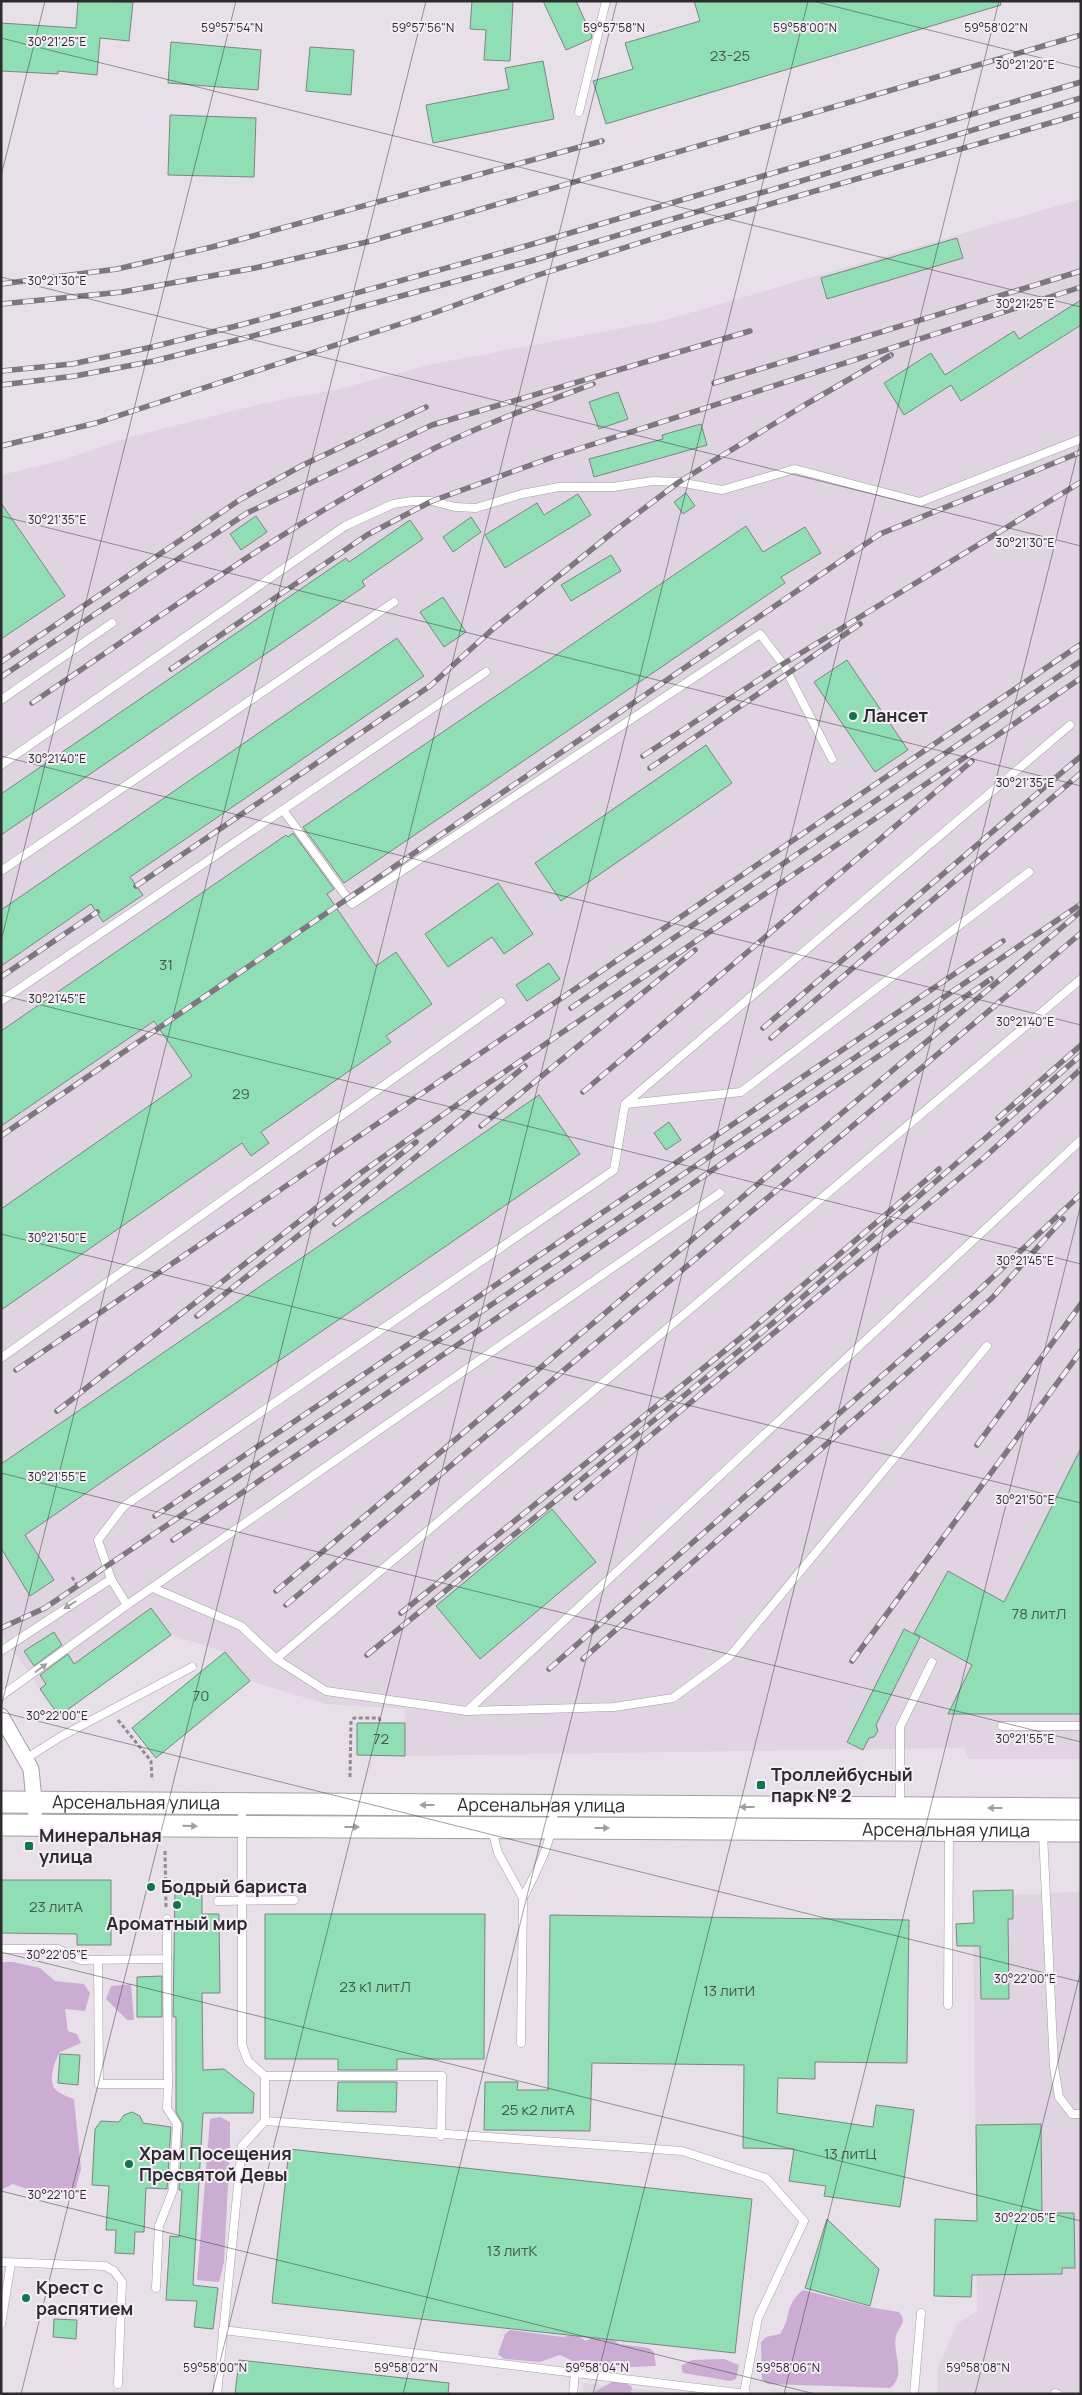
<svg xmlns="http://www.w3.org/2000/svg" width="1082" height="2395" viewBox="0 0 1082 2395" font-family="Manrope,sans-serif">
<style>
.built{fill:#e0d4e3}
.green{fill:#cbadd3}
.building{fill:#8fdeb4;stroke:#7c8580}
.lines{fill:none;stroke-linecap:round;stroke-linejoin:round}
.lane-casing{stroke:#a59ea6;stroke-width:9}
.street-casing{stroke:#a59ea6;stroke-width:17}
.secondary-casing{stroke:#a59ea6;stroke-width:23}
.path{stroke:#918b92;stroke-width:3;stroke-dasharray:4 2.5;stroke-linecap:butt}
.lane{stroke:#fff;stroke-width:8}
.street{stroke:#fff;stroke-width:15}
.secondary{stroke:#fff;stroke-width:21}
.rail-casing{stroke:#7c787e;stroke-width:5.5}
.rail{stroke:#f4edf6;stroke-width:4;stroke-dasharray:11;stroke-linecap:butt}
.oneway{fill:#a1a0a1}
.ticks{fill:none;stroke:#2e2b2f;stroke-width:1;stroke-opacity:0.45}
.poi-dot{fill:#12764d;stroke:#f4edf6;stroke-width:2}
.labels{text-anchor:middle;stroke-width:4;stroke-linejoin:round;paint-order:stroke}
.number-label{font-size:15px;fill:#465850}
.poi-label{font-size:18px;font-weight:bold;fill:#2e2b2f;stroke:#f4edf6;text-anchor:start}
.street-label{font-size:18px;fill:#2e2b2f;stroke:#f4edf6}
.ticks-label{font-size:12px;text-anchor:middle;fill:#2e2b2f;stroke:#f4edf6;stroke-width:4;stroke-linejoin:round;paint-order:stroke}
</style>
<rect width="100%" height="100%" fill="#e7e0e9"/>
<g class="built">
<path d="M1081,199V1759H969L964,1748L405,1756V1709L326,1704L250,1681L225,1652L171,1635L59,1716L1,1634V475L63,460L134,436L265,403L339,389L433,364L665,320Z"/>
<path d="M1081,1888V2394H937L938,2367L957,2324L977,2311L973,1891L1013,1890V1895L1077,1892Z"/>
<path d="M583,2383L687,2394H583Z"/>
</g>
<g class="green">
<path d="M1,1962H13L40,1968L55,1981L84,1984L90,1993L85,2011L65,2009L68,2031L77,2034L81,2043L60,2052C55,2060 47,2082 56,2090C60,2094 68,2097 74,2099L81,2169L76,2188C57,2200 32,2191 13,2184L1,2190Z"/>
<path d="M131,1984L134,2020H127L106,1999L111,1986Z"/>
<path d="M220,2117L230,2122V2147L224,2262L219,2282L197,2280L210,2119Z"/>
<path d="M803,2290L874,2308L899,2312C908,2323 899,2325 896,2336C892,2353 907,2375 890,2388L768,2384L762,2380L761,2342L766,2337L780,2334C793,2315 783,2307 803,2290Z"/>
<path d="M510,2330L563,2337L575,2334L586,2341L603,2332L619,2344L649,2348L654,2352L656,2366L608,2368L589,2360L573,2361L560,2355L540,2362L504,2359L498,2354L505,2334Z"/>
<path d="M724,2359L739,2365L736,2379L730,2381L683,2373L681,2366L692,2360Z"/>
<path d="M612,2382L626,2383L632,2387L631,2394H591Z"/>
</g>
<g class="building">
<path d="M78,1L133,2L129,41L100,38L97,75L58,71V74L1,71V23L76,28Z"/>
<path d="M472,1H513L510,61L484,60L486,30L470,29Z"/>
<path d="M543,1H576L592,36L591,39L566,50Z"/>
<path d="M694,1H1000L1001,5L606,124L593,81L633,69L625,43L700,21Z"/>
<path d="M171,42L261,50L258,90L168,83Z"/>
<path d="M310,47L354,50L351,95L306,91Z"/>
<path d="M543,61L554,119L433,143L426,105L509,89L505,68Z"/>
<path d="M170,115L256,118L254,177L168,175Z"/>
<path d="M957,238L963,258L827,299L821,278Z"/>
<path d="M1081,300V325L961,401L951,385L904,415L884,383L931,353L945,375L1014,331L1019,339Z"/>
<path d="M618,392L628,419L599,429L589,402Z"/>
<path d="M701,424L707,445L594,477L589,459L663,439L662,435Z"/>
<path d="M686,493L695,506L683,514L674,502Z"/>
<path d="M578,494L591,515L505,568L485,535L537,503L544,515Z"/>
<path d="M1,503L65,596L1,639Z"/>
<path d="M256,516L267,532L241,550L230,534Z"/>
<path d="M471,517L481,532L453,552L443,537Z"/>
<path d="M410,520L423,539L362,581L365,586L1,835V794L346,558L349,562Z"/>
<path d="M746,526L763,552L805,527L821,553L781,577L785,583L344,883L303,827Z"/>
<path d="M611,555L621,571L571,601L561,585Z"/>
<path d="M443,597L466,632L444,647L420,612Z"/>
<path d="M397,638L424,676L130,877L143,895L103,922L91,904L1,966V910Z"/>
<path d="M847,660L908,750L875,772L814,682Z"/>
<path d="M706,745L732,783L561,901L535,863Z"/>
<path d="M293,833L334,889L327,894L376,966L396,952L432,1004L386,1036L391,1042L261,1132L269,1143L251,1156L242,1143L1,1310V1209L192,1076L154,1021L1,1126V1031L286,835L288,837Z"/>
<path d="M498,883L533,934L504,954L492,937L448,967L425,934Z"/>
<path d="M549,963L560,979L527,1001L516,985Z"/>
<path d="M539,1095L580,1154L25,1535L54,1580L30,1596L1,1548V1464Z"/>
<path d="M669,1122L681,1140L666,1150L654,1133Z"/>
<path d="M1081,1448V1714H948L972,1665L914,1633L948,1571L1004,1602Z"/>
<path d="M552,1509L596,1562L480,1659L436,1606Z"/>
<path d="M151,1608L171,1635L59,1716L40,1689L46,1684L40,1675L68,1654L74,1664Z"/>
<path d="M904,1629L920,1637L876,1725L878,1731L874,1737L869,1738L863,1750L847,1742Z"/>
<path d="M54,1632L62,1645L34,1666L24,1651Z"/>
<path d="M225,1652L250,1681L156,1758L132,1728Z"/>
<path d="M357,1723H405V1756L357,1755Z"/>
<path d="M1,1880H111V1945H77V1934L1,1933Z"/>
<path d="M175,1889H202V1914H219L220,1993H202L203,2070L224,2069L254,2093L253,2113H203L193,2285L218,2288L213,2329L194,2327L197,2301L166,2300L170,2236L179,2237L182,2190H179L183,2124L176,2112V2017H173Z"/>
<path d="M1013,1890V1919H1008L1009,1999H981L980,1946H957L956,1924L974,1923L973,1891Z"/>
<path d="M265,1914H485L484,2059H397V2070H338V2059H265Z"/>
<path d="M550,1915L909,1920L907,2063L815,2062V2079L778,2078L777,2113L873,2127L876,2105L914,2110L900,2207L824,2196L826,2186L789,2181L794,2149L743,2148L744,2065L592,2063L590,2131L484,2130L485,2082H518L517,2090H548Z"/>
<path d="M162,1976V2017H137V1977Z"/>
<path d="M60,2054L80,2055L78,2085L58,2083Z"/>
<path d="M338,2082H397L396,2112L337,2111Z"/>
<path d="M132,2112L140,2116L143,2123L171,2127L167,2189L146,2188L144,2232H135L134,2254L115,2253L116,2230H106L109,2186L92,2185L95,2129L101,2121L119,2122L124,2115Z"/>
<path d="M1041,2124L1042,2213H1074L1075,2268H1062V2274L972,2275L971,2297L934,2296L935,2219L977,2221L976,2125Z"/>
<path d="M289,2149L752,2199L735,2353L272,2303Z"/>
<path d="M827,2219L879,2269L870,2306L805,2288Z"/>
<path d="M54,2319L77,2320L76,2339L53,2337Z"/>
<path d="M239,2360L449,2383L448,2394H235Z"/>
</g>
<g class="lines">
<defs>
<g id="lane">
<path d="M579,112L606,1"/>
<path d="M1,700L112,623"/>
<path d="M1,765L345,526L393,504L412,501H432L455,507L476,508L522,494L559,487H613L653,481L679,482L722,490L795,469L920,502L1081,439"/>
<path d="M283,810L352,904L760,634L783,664L832,759"/>
<path d="M1,871L394,602"/>
<path d="M1,1001L486,672"/>
<path d="M626,1104L741,1092L1029,872"/>
<path d="M1,1358L501,1002"/>
<path d="M153,1588L241,1626L276,1659L326,1691L467,1711L1081,1140"/>
<path d="M127,1605L111,1579L98,1540L124,1506L614,1170L625,1104L1070,725"/>
<path d="M1,1651L111,1579"/>
<path d="M276,1659L1081,979"/>
<path d="M1,1696L127,1605L720,1193"/>
<path d="M467,1711L614,1707L673,1698L730,1656L987,1346"/>
<path d="M1002,1726H1081"/>
<path d="M27,1758L60,1737L192,1667"/>
<path d="M900,1807V1727L932,1662"/>
<path d="M492,1830L498,1853L523,1898C539,1866 553,1842 554,1806"/>
<path d="M1043,1833L1054,2067L1059,2097L1072,2114H1081"/>
<path d="M218,1901L294,1900"/>
<path d="M1,1949H58L80,1960L167,1959V1919"/>
<path d="M98,1960L99,2084H168L167,1959"/>
<path d="M948,2005L949,1833"/>
<path d="M521,2043L523,1898"/>
<path d="M265,2076H442L441,2136"/>
<path d="M265,2121L682,2151L766,2178L804,2221L758,2318L744,2393"/>
<path d="M1,2262L105,2266L114,2271L122,2282L118,2384"/>
<path d="M156,2288L159,2226L173,2190L177,2124L167,2108L168,2084"/>
<path d="M1,2324L11,2263"/>
<path d="M223,2330L747,2394"/>
<path d="M1055,2393L1058,2394"/>
<path d="M217,2394L242,2146L265,2121V2076L248,2061L242,2045V1804"/>
<path d="M573,2394L575,2373"/>
<path d="M914,2394L921,2313"/>
</g>
<path id="street" d="M1,1716L31,1769L35,1811"/>
<g id="secondary">
<path id="s1" d="M1,1802L1081,1809"/>
<path id="s2" d="M1,1825L1081,1831"/>
</g>
</defs>
<use href="#lane" class="lane-casing"/>
<use href="#street" class="street-casing"/>
<use href="#secondary" class="secondary-casing"/>
<g class="path">
<path d="M72,1577L77,1585"/>
<path d="M118,1720L151,1761L152,1780"/>
<path d="M350,1777L351,1721L354,1718H379L381,1723"/>
<path d="M165,1851L166,1908"/>
</g>
<use href="#lane" class="lane"/>
<use href="#street" class="street"/>
<use href="#secondary" class="secondary"/>
<defs>
<g id="rail">
<path d="M1,284L117,269L212,247L602,141"/>
<path d="M1,304L122,292L255,268L371,241L1081,35"/>
<path d="M1,371L72,364L152,347L244,324L526,246L1081,82"/>
<path d="M714,383L1081,271"/>
<path d="M1,385L75,376L154,361L245,338L531,261L1081,98"/>
<path d="M1,446L96,423L431,314L535,276L674,232L1081,114"/>
<path d="M1,662L241,499L303,465L426,407"/>
<path d="M171,669L367,535L432,501L550,458L1081,287"/>
<path d="M1,677L247,513L432,425L750,331"/>
<path d="M32,703C164,614 293,520 435,448C486,423 540,404 593,384"/>
<path d="M643,756L783,664L1081,482"/>
<path d="M650,768L860,624"/>
<path d="M136,886L430,686L494,628L617,529L679,482L803,406L891,355"/>
<path d="M1,977L97,912"/>
<path d="M571,1008L1081,661"/>
<path d="M763,1028L1081,756"/>
<path d="M771,1038L1081,773"/>
<path d="M583,1092L972,761"/>
<path d="M998,1118L1081,1045"/>
<path d="M481,1126L695,950"/>
<path d="M1,1136L880,534L1081,452"/>
<path d="M335,1224L525,1066"/>
<path d="M197,1316L416,1142"/>
<path d="M16,1370L1081,644"/>
<path d="M57,1411L362,1172L478,1090L1081,678"/>
<path d="M977,1445L1081,1304"/>
<path d="M576,1498L986,1156L1081,1069"/>
<path d="M155,1516L1003,941"/>
<path d="M173,1540L991,979"/>
<path d="M276,1591L1080,912"/>
<path d="M286,1605L1081,933"/>
<path d="M401,1613L748,1332L939,1169"/>
<path d="M1,1628L45,1608L1081,904"/>
<path d="M367,1655L774,1322L1081,1055"/>
<path d="M583,1659L992,1298L1063,1219"/>
<path d="M852,1661L1081,1351"/>
<path d="M549,1669L976,1293L1081,1194"/>
</g>
</defs>
<use href="#rail" class="rail-casing"/>
<use href="#rail" class="rail"/>
</g>
<defs><path id="oneway-solid" d="M-6-.8H1V-3.2L6.5 0L1 3.2V.8H-6Z" transform="scale(1.25)"/></defs>
<g class="oneway">
<use href="#oneway-solid" transform="translate(70 1605) rotate(148)"/>
<use href="#oneway-solid" transform="translate(41 1668) rotate(-36)"/>
<use href="#oneway-solid" transform="translate(427 1805) rotate(-180)"/>
<use href="#oneway-solid" transform="translate(747 1807) rotate(-180)"/>
<use href="#oneway-solid" transform="translate(995 1808) rotate(-180)"/>
<use href="#oneway-solid" transform="translate(190 1826) rotate(1)"/>
<use href="#oneway-solid" transform="translate(352 1827)"/>
<use href="#oneway-solid" transform="translate(602 1828)"/>
</g>
<path class="ticks" d="M813,1L1081,68M1,38L1081,307M1,176L45,1M1,277L1081,546M1,516L1081,786M1,756L1081,1025M1,941L236,1M1,995L1081,1264M1,1234L1081,1503M1,1473L1081,1742M1,1707L426,1M1,1712L1081,1982M1,1952L1081,2221M1,2191L815,2394M21,2394L617,1M212,2394L808,1M403,2394L999,1M593,2394L1081,439M784,2394L1081,1204M975,2394L1081,1970"/>
<g class="poi-dot">
<circle cx="853" cy="716" r="5"/>
<rect x="756" y="1780" width="10" height="10" rx="2.5"/>
<rect x="24" y="1841" width="10" height="10" rx="2.5"/>
<circle cx="151" cy="1887" r="5"/>
<circle cx="177" cy="1905" r="5"/>
<circle cx="129" cy="2164" r="5"/>
<circle cx="26" cy="2298" r="5"/>
</g>
<g class="labels">
<g class="number-label">
<text x="730" y="61">23-25</text>
<text x="166" y="970">31</text>
<text x="241" y="1099">29</text>
<text x="1039" y="1619">78 литЛ</text>
<text x="201" y="1701">70</text>
<text x="381" y="1744">72</text>
<text x="56" y="1912">23 литА</text>
<text x="375" y="1992">23 к1 литЛ</text>
<text x="729" y="1996">13 литИ</text>
<text x="538" y="2115">25 к2 литА</text>
<text x="850" y="2159">13 литЦ</text>
<text x="512" y="2256">13 литК</text>
</g>
<g class="poi-label">
<text x="863" y="722">Лансет</text>
<text x="771" y="1781">Троллейбусный<tspan x="771" dy="21">парк № 2</tspan></text>
<text x="39" y="1842">Минеральная<tspan x="39" dy="21">улица</tspan></text>
<text x="161" y="1893">Бодрый бариста</text>
<text x="177" y="1930" text-anchor="middle">Ароматный мир</text>
<text x="139" y="2160">Храм Посещения<tspan x="139" dy="21">Пресвятой Девы</tspan></text>
<text x="36" y="2294">Крест с<tspan x="36" dy="21">распятием</tspan></text>
</g>
<g class="street-label">
<text dy="6" stroke="none"><textPath href="#s1" startOffset="135">Арсенальная улица</textPath></text>
<text dy="6" stroke="none"><textPath href="#s1" startOffset="540">Арсенальная улица</textPath></text>
<text dy="6" stroke="none"><textPath href="#s2" startOffset="945">Арсенальная улица</textPath></text>
</g>
</g>
<g class="ticks-label">
<text x="232" y="32">59°57'54"N</text>
<text x="423" y="32">59°57'56"N</text>
<text x="614" y="32">59°57'58"N</text>
<text x="805" y="32">59°58'00"N</text>
<text x="996" y="32">59°58'02"N</text>
<text x="57" y="46">30°21'25"E</text>
<text x="1025" y="69">30°21'20"E</text>
<text x="57" y="285">30°21'30"E</text>
<text x="1025" y="308">30°21'25"E</text>
<text x="57" y="524">30°21'35"E</text>
<text x="1025" y="547">30°21'30"E</text>
<text x="57" y="763">30°21'40"E</text>
<text x="1025" y="787">30°21'35"E</text>
<text x="57" y="1003">30°21'45"E</text>
<text x="1025" y="1026">30°21'40"E</text>
<text x="57" y="1242">30°21'50"E</text>
<text x="1025" y="1265">30°21'45"E</text>
<text x="57" y="1481">30°21'55"E</text>
<text x="1025" y="1504">30°21'50"E</text>
<text x="57" y="1720">30°22'00"E</text>
<text x="1025" y="1743">30°21'55"E</text>
<text x="57" y="1959">30°22'05"E</text>
<text x="1025" y="1983">30°22'00"E</text>
<text x="57" y="2199">30°22'10"E</text>
<text x="1025" y="2222">30°22'05"E</text>
<text x="215" y="2372">59°58'00"N</text>
<text x="406" y="2372">59°58'02"N</text>
<text x="597" y="2372">59°58'04"N</text>
<text x="788" y="2372">59°58'06"N</text>
<text x="978" y="2372">59°58'08"N</text>
</g>
<rect width="1082" height="2395" fill="none" stroke="#2e2b2f" stroke-width="5"/>
</svg>
